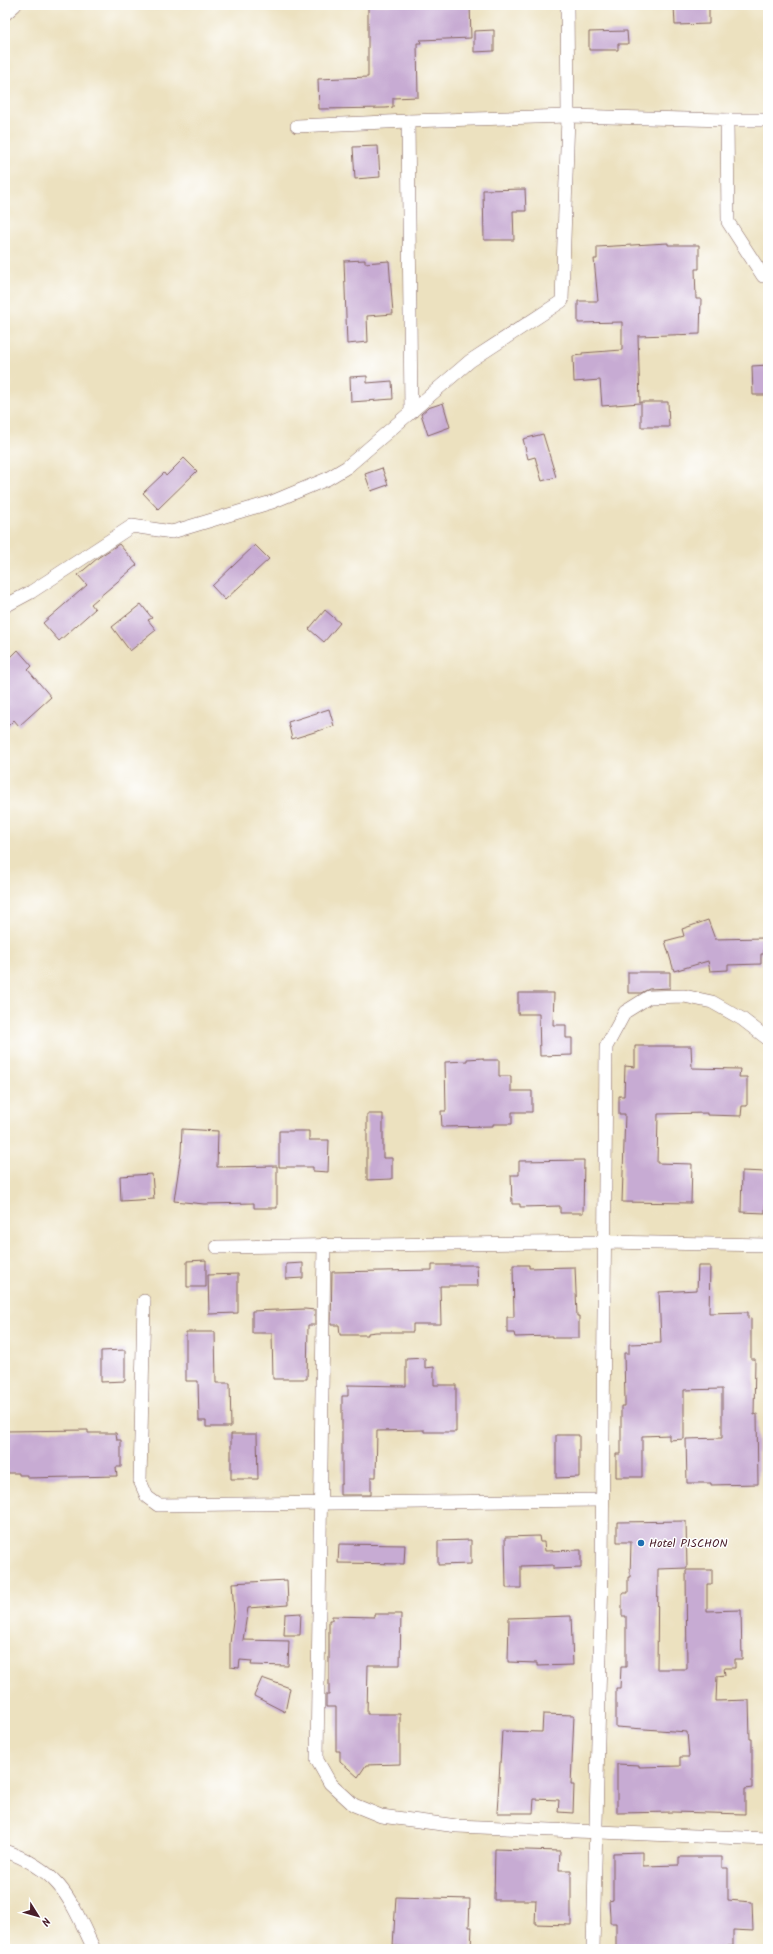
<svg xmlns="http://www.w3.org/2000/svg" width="773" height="1954" viewBox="0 0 773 1954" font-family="Kalam,sans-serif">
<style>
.building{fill:#c7abd3}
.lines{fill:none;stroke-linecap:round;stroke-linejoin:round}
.street-casing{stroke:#83635f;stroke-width:14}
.street{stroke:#fff;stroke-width:13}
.poi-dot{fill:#1f6fb2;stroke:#fff;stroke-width:1.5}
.labels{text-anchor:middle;stroke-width:3;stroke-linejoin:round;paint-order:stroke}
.poi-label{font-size:12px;fill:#4a1f2b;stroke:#fff;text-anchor:start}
</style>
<rect width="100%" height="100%" fill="#fff"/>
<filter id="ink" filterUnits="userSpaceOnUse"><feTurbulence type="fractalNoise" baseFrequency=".025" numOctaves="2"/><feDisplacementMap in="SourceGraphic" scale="8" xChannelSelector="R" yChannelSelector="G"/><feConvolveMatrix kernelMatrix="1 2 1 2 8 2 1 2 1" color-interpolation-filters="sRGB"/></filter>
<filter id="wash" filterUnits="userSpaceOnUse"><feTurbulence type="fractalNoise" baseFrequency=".012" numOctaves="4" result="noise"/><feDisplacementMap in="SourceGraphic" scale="16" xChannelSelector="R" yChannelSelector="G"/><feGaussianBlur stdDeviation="0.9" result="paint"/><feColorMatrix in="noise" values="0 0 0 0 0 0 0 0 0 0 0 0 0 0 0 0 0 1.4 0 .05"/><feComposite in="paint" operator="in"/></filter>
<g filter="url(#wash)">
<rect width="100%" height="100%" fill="#ece1bf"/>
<g id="blocks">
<g class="building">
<path d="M368,5H470L471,38L420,40L421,43H417L418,97L393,98V107L386,108L319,109L318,79L368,77Z"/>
<path d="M674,5H709V24L675,25Z"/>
<path d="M494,30V51L474,52V31Z"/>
<path d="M627,31L628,44H618V50H589V32Z"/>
<path d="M378,146L380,177L355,179L353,147Z"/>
<path d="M525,189L526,211H513L514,240H484L483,190Z"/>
<path d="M668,243V245H699V269H695L696,299H701L700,334L638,336L640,403L602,406L600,380L574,382L573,356L582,355V353L622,350V322L578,323V301H598L594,259H597V247Z"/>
<path d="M365,260V263L389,261L393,314L367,316L368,342L347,344L344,261Z"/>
<path d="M768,365V395H753L752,366Z"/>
<path d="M367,376V383L392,381L393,399L351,402L350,377Z"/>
<path d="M641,402H668L669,427H641Z"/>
<path d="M443,403L450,427L428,435L421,414L428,408Z"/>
<path d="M543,434L556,477L542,481L535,457L528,459L523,439Z"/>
<path d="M184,458L197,471L158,509L143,493L164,473L166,476Z"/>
<path d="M382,468L388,485L371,491L365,474Z"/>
<path d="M119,544L137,565L91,604L95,609L59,641L43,623L87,585L78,575L99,557Z"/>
<path d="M255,545L269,559L225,600L212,586Z"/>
<path d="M141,604L152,618L148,620L156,630L130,651L112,627Z"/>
<path d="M325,610L340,623L324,642L309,629Z"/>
<path d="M18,650L32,666L28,670L51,697L19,726L14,720L5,729V663Z"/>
<path d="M329,709L334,726L292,739L288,722Z"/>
<path d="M708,920L715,939L764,938V954H761V964L728,965V970L710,971L708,961L674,971L665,941L684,936L682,929Z"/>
<path d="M628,972H670V988L649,989L641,993H628Z"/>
<path d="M518,993H554L553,1025H566V1038H572V1055L540,1056L539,1014H518Z"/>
<path d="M635,1046H691L692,1068L740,1069L739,1077H747V1106H742L741,1116L707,1115V1113L658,1114L657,1163L692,1164L691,1203L622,1202L625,1114H619V1096H624L625,1066L635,1067Z"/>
<path d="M483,1058V1060H499V1076H511V1091H532V1112H512V1124H493V1126L442,1127L441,1111H446L445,1062L467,1061V1059Z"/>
<path d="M367,1114H383V1158H392V1179L367,1180Z"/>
<path d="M182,1129L218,1131L217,1167L277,1166V1208H254V1203L204,1204L174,1201L181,1153Z"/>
<path d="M279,1131H309V1140H329L328,1172L313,1171V1167H279Z"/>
<path d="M584,1160L583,1213H560V1206L520,1207V1204H512L511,1175H519V1161Z"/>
<path d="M742,1171L766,1172L765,1213L741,1212Z"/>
<path d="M152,1174L154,1199L121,1201L120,1176Z"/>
<path d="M206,1260V1287H187V1261Z"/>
<path d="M303,1263V1278L286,1279V1264Z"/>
<path d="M432,1265H477L478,1286H440L441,1324H413V1332H376L368,1333V1335H340L339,1325H331L332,1272L432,1270Z"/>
<path d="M513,1265H529V1268L575,1267L577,1316H579V1338H552V1336L515,1337L514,1333H507V1317H514Z"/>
<path d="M698,1266H710L709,1313L748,1312V1319L751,1318V1359H755L754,1415L757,1414L758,1484L711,1485V1483H687L686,1439L722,1438V1389L684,1390V1439L669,1440V1435L642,1436V1477H616V1454H621V1406H625V1401L624,1353H629V1344L661,1343L659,1292L697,1290Z"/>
<path d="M238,1274V1313L209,1314L208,1275Z"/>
<path d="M305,1309L315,1310V1325H308L307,1379H273L272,1333H252V1311Z"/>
<path d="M186,1332H215L216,1383H230L231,1427H206V1421H199L198,1381H186Z"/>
<path d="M125,1350V1381L101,1382V1351Z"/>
<path d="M425,1358V1368L434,1367V1385H456V1432H424V1430L377,1431L376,1477H371V1495H340V1484H342V1396H348V1385L406,1386V1359Z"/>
<path d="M88,1430V1433H116L117,1440H121V1467H116L117,1476L27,1478V1475H19V1473H5V1431Z"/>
<path d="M231,1434H257L258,1479H231Z"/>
<path d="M556,1435H579V1477L556,1478Z"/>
<path d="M686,1521L687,1568L658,1569L657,1669H687L686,1570H712V1584H707V1611L741,1610L742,1659H735V1668H724L725,1675L717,1676L716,1701L749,1700L750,1739H752V1788L745,1789V1814L673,1812L617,1813V1764L639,1765V1767L680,1766V1757H689L687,1732L616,1727V1688H620L621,1667H626V1616H622V1593H628V1577H630L631,1542H617V1522Z"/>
<path d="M539,1536L540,1542H544L545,1551L581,1550V1568L553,1569V1565L521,1566V1588H506L505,1537Z"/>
<path d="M471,1540V1564L438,1565V1541Z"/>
<path d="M339,1544L405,1545L404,1564L338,1563Z"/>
<path d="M287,1580L288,1605L248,1608L243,1640L289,1641L288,1666L251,1665L252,1661L240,1660L239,1668L230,1667V1643L234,1613L232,1583Z"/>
<path d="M301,1613L300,1635H284L285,1614Z"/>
<path d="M374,1614H401L400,1665H368L367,1714H400V1764L366,1765L358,1777L340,1761V1751H336V1707H326V1695H329V1620H332V1616L374,1617Z"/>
<path d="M571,1616L573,1665L537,1666V1663L508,1662L509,1618Z"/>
<path d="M262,1678L290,1688L285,1712L254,1696Z"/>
<path d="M543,1714L574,1715L571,1785H574L573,1813L558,1812L559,1800L534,1799L533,1813H497L502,1731L542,1732Z"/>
<path d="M495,1849L560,1851L559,1870H571V1925L535,1924L536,1900H494Z"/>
<path d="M643,1852V1866L679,1865V1857H722V1868H728V1900L752,1902L753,1931L733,1930V1946H722V1948L616,1949V1923H610V1917L609,1901L613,1900V1853Z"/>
<path d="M396,1897L470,1899L469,1927H472L471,1949L393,1946Z"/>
</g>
</g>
</g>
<g filter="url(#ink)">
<use href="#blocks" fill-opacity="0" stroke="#83635f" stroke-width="1"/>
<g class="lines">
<defs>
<g id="street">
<path d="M5,14L15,5"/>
<path d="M727,120H768"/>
<path d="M297,126L408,121"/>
<path d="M411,413L408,121L568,116L567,5"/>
<path d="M5,606L31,592L132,526L172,532L272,502L327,479L347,467L470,361L562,301L568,116L727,120L728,222L763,276H768"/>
<path d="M324,1244L317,1760L330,1783L354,1805L381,1816L457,1826L768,1839"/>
<path d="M217,1247L604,1242L768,1245"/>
<path d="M144,1301L140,1481L147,1497L158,1505L602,1500"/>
<path d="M5,1851C61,1871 70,1899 94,1949"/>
<path d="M593,1949L602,1572L606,1047L625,1012L649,997L684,996L712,1002L742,1019L768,1039"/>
</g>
</defs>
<use href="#street" class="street-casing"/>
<use href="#street" class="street"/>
</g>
</g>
<circle class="poi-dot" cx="641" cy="1543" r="4"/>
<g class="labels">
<g class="poi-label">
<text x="649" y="1547">Hotel PISCHON</text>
</g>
</g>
<rect width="773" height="1954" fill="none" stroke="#fff" stroke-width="20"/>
<g transform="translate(38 1916) rotate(127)" stroke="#ffffff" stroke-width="3" paint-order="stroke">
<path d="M0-3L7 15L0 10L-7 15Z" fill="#4a1f2b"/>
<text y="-6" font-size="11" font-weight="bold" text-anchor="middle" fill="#4a1f2b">N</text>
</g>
</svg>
